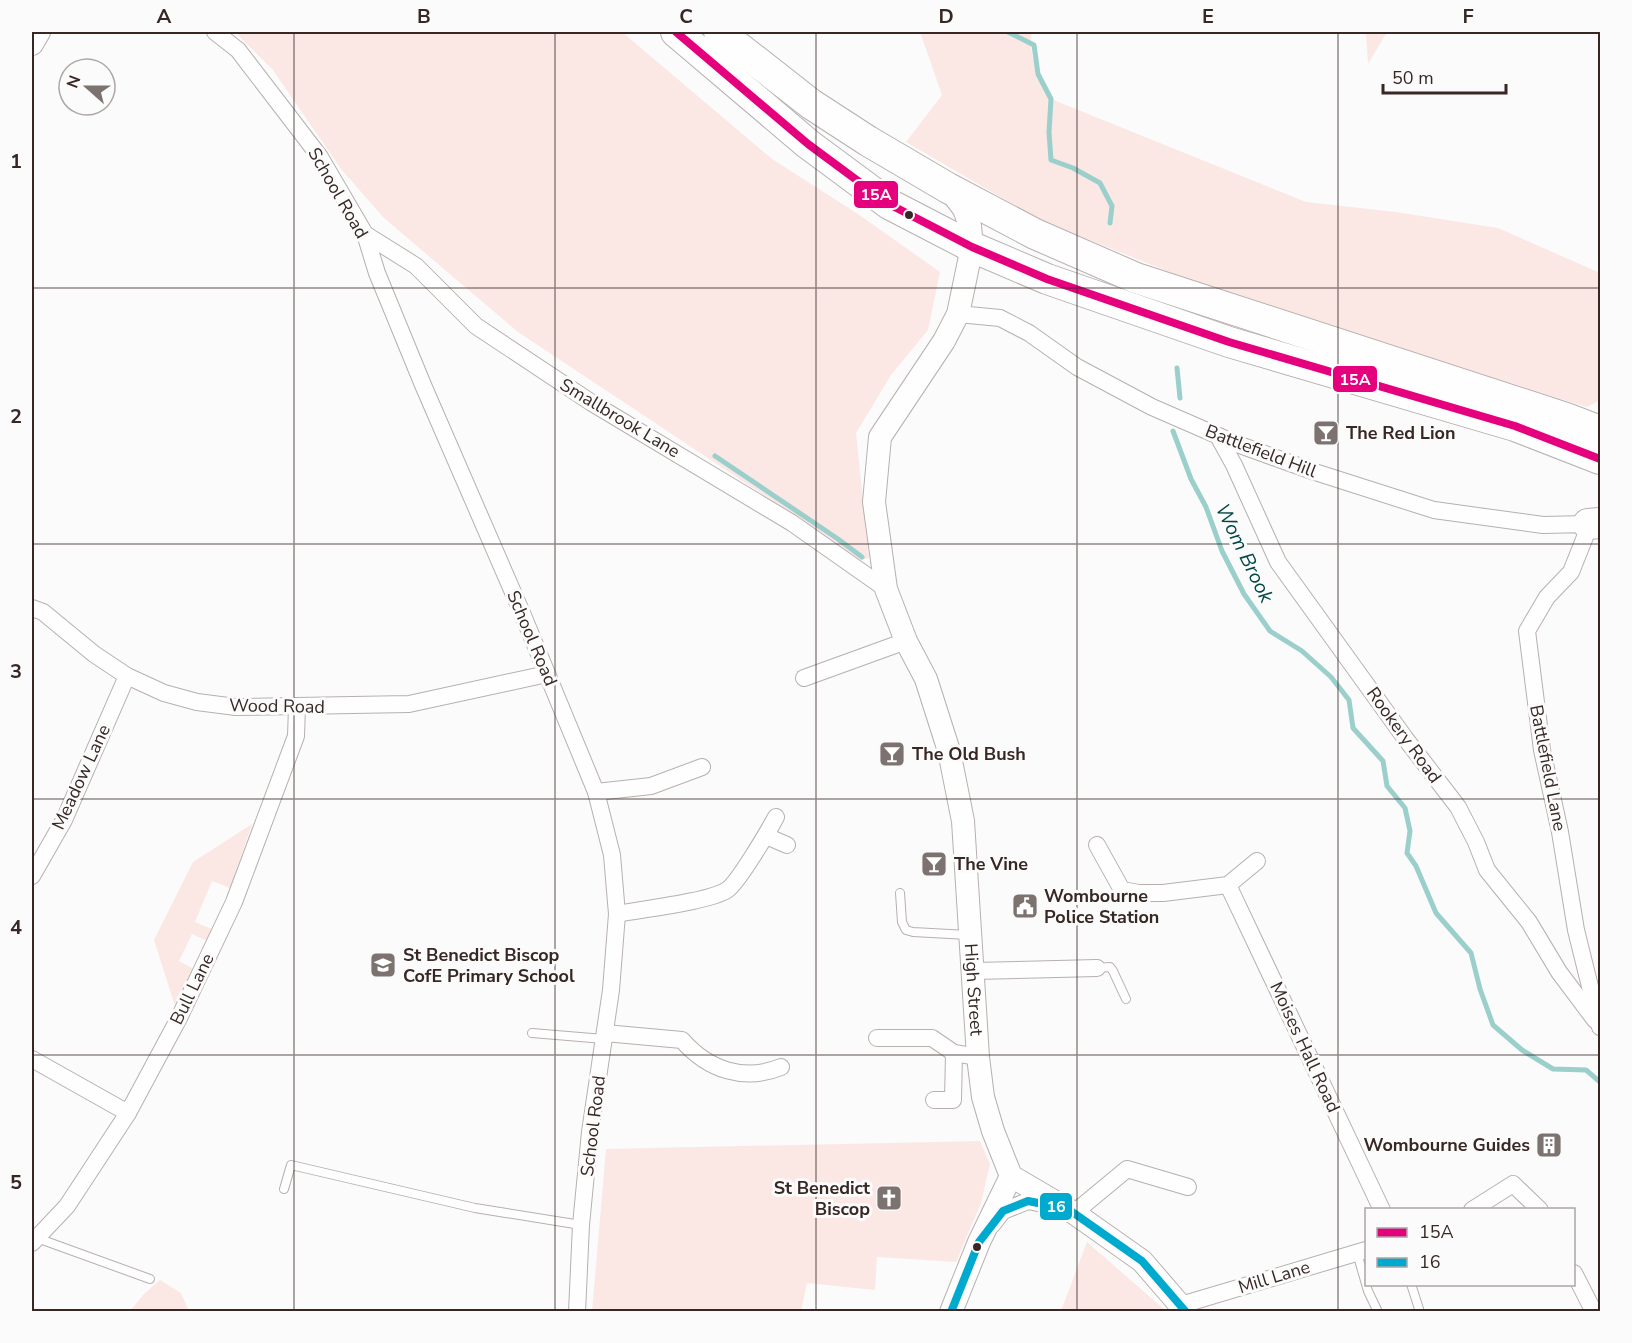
<svg xmlns="http://www.w3.org/2000/svg" width="1632" height="1343" viewBox="0 0 1632 1343" font-family="'Nunito Sans',sans-serif">
<style>
.green{fill:#fbe8e5}
.lines{fill:none;stroke-linecap:round;stroke-linejoin:round}
.stream{stroke:#9bcfcb;stroke-width:5}
.lane-casing{stroke:#b7b0af;stroke-width:10}
.street-casing{stroke:#b7b0af;stroke-width:18}
.secondary-casing{stroke:#b7b0af;stroke-width:24}
.highway-casing{stroke:#b7b0af;stroke-width:32}
.lane{stroke:#fefefe;stroke-width:8}
.street{stroke:#fefefe;stroke-width:16}
.secondary{stroke:#fefefe;stroke-width:22}
.highway{stroke:#fefefe;stroke-width:30}
.bus-1-casing{stroke:#fbfbfb;stroke-width:12}
.bus-2-casing{stroke:#fbfbfb;stroke-width:12}
.bus-1{stroke:#e5007d;stroke-width:8}
.bus-2{stroke:#00a9ce;stroke-width:8}
.grid{fill:none;stroke:#372825;stroke-width:1.5;stroke-opacity:0.55}
.bus-dot{fill:#372825;stroke:#fbfbfb;stroke-width:2}
.labels{text-anchor:middle;stroke-width:6;stroke-linejoin:round;paint-order:stroke}
.street-label{font-size:18px;fill:#372825;stroke:#fbfbfb}
.poi-label{font-size:18px;font-weight:bold;fill:#372825;stroke:#fbfbfb;text-anchor:start}
.water-label{font-size:20px;font-style:italic;fill:#004845;stroke:#fbfbfb}
.line-badge{stroke:#fbfbfb;stroke-width:2}
.badge-label{font-size:16px;text-anchor:middle;font-weight:bold;fill:#fff}
.neatline{fill:none;stroke:#372825;stroke-width:2}
.grid-label{font-size:20px;text-anchor:middle;font-weight:bold;fill:#372825}
</style>
<rect width="100%" height="100%" fill="#fbfbfb"/>
<g class="green">
<path d="M235,32H622L772,159L858,214L940,272L928,330L891,375L856,433L869,558L854,562L824,535L518,332L384,218L341,169L273,70Z"/>
<path d="M920,32H1032C1027,55 1040,79 1051,99L1306,202L1396,212L1498,228L1600,273V400L1587,407L1244,302L1040,220L906,142L942,95Z"/>
<path d="M1366,32H1387L1368,64Z"/>
<path d="M252,824L230,888L212,881L195,922L214,930L207,941L192,934L179,961L194,969L176,1009L154,940L193,862Z"/>
<path d="M980,1141L990,1164L981,1203L956,1262L877,1257L875,1290L807,1283L801,1311H592L606,1149Z"/>
<path d="M1087,1242L1166,1311H1061Z"/>
<path d="M160,1280L181,1293L189,1311H130L144,1294Z"/>
</g>
<g class="lines">
<g class="stream">
<path d="M1008,32L1034,45L1038,74L1051,99L1049,132L1051,160L1073,168L1100,183L1112,206L1110,223"/>
<path d="M1177,368L1180,398"/>
<path d="M1173,431L1191,479L1206,507L1222,551L1244,594L1270,631L1302,651L1331,677L1349,700L1353,728L1383,761L1387,786L1405,808L1410,831L1407,853L1416,866L1436,913L1471,953L1480,989L1493,1025L1522,1050L1553,1069L1586,1070L1600,1082"/>
<path d="M715,456L838,539L862,557"/>
</g>
<defs>
<g id="lane">
<path d="M900,893L902,922L906,930L913,932L968,935"/>
<path d="M1097,968L1110,967L1113,971L1126,999"/>
<path d="M532,1033L604,1039"/>
<path d="M284,1189L291,1165L475,1208L581,1225"/>
<path d="M37,1238L150,1279"/>
<path d="M1357,1253L1368,1291L1378,1312"/>
<path d="M1411,1284L1420,1312"/>
</g>
<g id="street">
<path d="M215,32L238,50L320,157L365,234L377,273L423,385L522,613L596,792L612,855L617,914L611,990L590,1132L581,1225L577,1312"/>
<path d="M365,234L416,266L476,326L592,403L792,523L886,589"/>
<path d="M958,314L1000,318L1029,333L1077,367L1152,407L1237,444L1315,472L1434,510L1543,525L1588,524L1585,537L1571,572L1547,597L1527,631L1542,750L1560,832L1576,930L1600,1027"/>
<path d="M1218,436L1234,465L1278,562L1405,738L1458,807L1476,842L1487,870L1529,922L1559,972L1595,1020"/>
<path d="M32,608L43,612L94,654L127,676L164,693L197,702L236,707L409,704L547,674"/>
<path d="M804,678L906,641"/>
<path d="M596,792L651,786L702,767"/>
<path d="M766,836L787,845"/>
<path d="M1097,845L1122,890L1139,893H1163L1228,885L1257,861"/>
<path d="M32,876L64,820L127,676"/>
<path d="M1228,885L1382,1210"/>
<path d="M617,914C642,909 708,902 727,890C738,883 769,830 776,817"/>
<path d="M973,971L1097,968"/>
<path d="M605,1033L682,1040C708,1070 744,1082 781,1067"/>
<path d="M877,1038H932L954,1053L978,1057"/>
<path d="M32,1059L128,1113"/>
<path d="M934,1100H953L954,1053"/>
<path d="M1472,1210L1513,1184L1540,1210"/>
<path d="M1074,1213L1127,1169L1188,1187"/>
<path d="M992,1225L1003,1211L1028,1201L1053,1206"/>
<path d="M32,1243L67,1206L128,1113L179,1018L234,902L296,736L297,707"/>
<path d="M1574,1273L1594,1312"/>
<path d="M1181,1305L1366,1250"/>
</g>
<g id="secondary">
<path d="M32,44L39,32"/>
<path id="s1" d="M949,189L964,209L970,226L972,247L958,314L944,341L880,437L874,502L886,589L906,641L926,679L949,751L963,821L978,1057L983,1097L993,1131L1011,1176L1074,1213L1142,1261L1186,1312"/>
<path d="M951,1312L979,1242L1011,1176"/>
</g>
<g id="highway">
<path d="M676,32L808,144L889,204L972,247L1047,279L1229,342L1515,426L1600,459"/>
<path d="M719,32L811,104L868,141L948,188L1035,234L1136,278L1566,418L1600,431"/>
<path d="M1588,524L1600,523"/>
</g>
</defs>
<use href="#lane" class="lane-casing"/>
<use href="#street" class="street-casing"/>
<use href="#secondary" class="secondary-casing"/>
<use href="#highway" class="highway-casing"/>
<use href="#lane" class="lane"/>
<use href="#street" class="street"/>
<use href="#secondary" class="secondary"/>
<use href="#highway" class="highway"/>
<defs>
<path id="bus-1" d="M676,32L808,144L889,204L972,247L1047,279L1229,342L1515,426L1600,459"/>
<path id="bus-2" d="M951,1312L979,1242L1003,1211L1028,1201L1068,1209L1142,1261L1186,1312"/>
</defs>
<use href="#bus-1" class="bus-1-casing"/>
<use href="#bus-2" class="bus-2-casing"/>
<use href="#bus-1" class="bus-1"/>
<use href="#bus-2" class="bus-2"/>
</g>
<path class="grid" d="M294,32V1312M555,32V1312M816,32V1312M1077,32V1312M1338,32V1312M32,288H1600M32,544H1600M32,799H1600M32,1055H1600"/>
<defs>
<symbol id="bar-square" viewBox="-11 -11 22 22"><rect x="-9" y="-9" width="18" height="18" rx="4" fill="#7c7270" stroke="#fbfbfb"/><path d="M-6-5H6L.8 .8V4.5H3.5V6h-7V4.5H-.8V.8Z" fill="#fff"/></symbol>
<symbol id="civic-square" viewBox="-11 -11 22 22"><rect x="-9" y="-9" width="18" height="18" rx="4" fill="#7c7270" stroke="#fbfbfb"/><path d="M-.6-6.5H3V-4.5H.6V-3L4-1V1h2V6H-6V1h2V-1L-.6-3ZM-1.2 2.5V6h2.4V2.5Z" fill="#fff"/></symbol>
<symbol id="school-square" viewBox="-11 -11 22 22"><rect x="-9" y="-9" width="18" height="18" rx="4" fill="#7c7270" stroke="#fbfbfb"/><path d="M0-5L7-2L0 1L-7-2ZM-4 1L0 2.5L4 1V4Q0 6-4 4Z" fill="#fff"/></symbol>
<symbol id="building-square" viewBox="-11 -11 22 22"><rect x="-9" y="-9" width="18" height="18" rx="4" fill="#7c7270" stroke="#fbfbfb"/><path d="M-4-6H4V6H1V3H-1V6H-4ZM-2.5-4.3h1.7v1.8h-1.7ZM.8-4.3h1.7v1.8H.8ZM-2.5-1h1.7V.8h-1.7ZM.8-1h1.7V.8H.8Z" fill="#fff"/></symbol>
<symbol id="church-square" viewBox="-11 -11 22 22"><rect x="-9" y="-9" width="18" height="18" rx="4" fill="#7c7270" stroke="#fbfbfb"/><path d="M-1.2-6h2.4v3.5h3.3v2.4h-3.3V6h-2.4V-.1h-3.3v-2.4h3.3Z" fill="#fff"/></symbol>
</defs>
<g fill-rule="evenodd">
<use href="#bar-square" x="1311" y="418" width="30" height="30"/>
<use href="#bar-square" x="877" y="739" width="30" height="30"/>
<use href="#bar-square" x="919" y="849" width="30" height="30"/>
<use href="#civic-square" x="1010" y="891" width="30" height="30"/>
<use href="#school-square" x="368" y="950" width="30" height="30"/>
<use href="#building-square" x="1534" y="1130" width="30" height="30"/>
<use href="#church-square" x="874" y="1183" width="30" height="30"/>
</g>
<g class="bus-dot">
<circle cx="909" cy="215" r="5"/>
<circle cx="977" cy="1247" r="5"/>
</g>
<g class="labels">
<g class="street-label">
<text transform="translate(338 193) rotate(60)" y="6">School Road</text>
<text transform="translate(620 418) rotate(31)" y="6">Smallbrook Lane</text>
<text transform="translate(1261 451) rotate(21)" y="6">Battlefield Hill</text>
<text transform="translate(532 638) rotate(67)" y="6">School Road</text>
<text transform="translate(277 706) rotate(1)" y="6">Wood Road</text>
<text transform="translate(1404 735) rotate(54)" y="6">Rookery Road</text>
<text transform="translate(1548 768) rotate(79)" y="6">Battlefield Lane</text>
<text transform="translate(81 777) rotate(-65)" y="6">Meadow Lane</text>
<text transform="translate(192 989) rotate(-64)" y="6">Bull Lane</text>
<text dy="6" stroke="none"><textPath href="#s1" startOffset="846">High Street</textPath></text>
<text transform="translate(1305 1047) rotate(65)" y="6">Moises Hall Road</text>
<text transform="translate(593 1126) rotate(-83)" y="6">School Road</text>
<text transform="translate(1274 1277) rotate(-17)" y="6">Mill Lane</text>
</g>
<g class="poi-label">
<text x="1346" y="439">The Red Lion</text>
<text x="912" y="760">The Old Bush</text>
<text x="954" y="870">The Vine</text>
<text x="1044" y="902">Wombourne<tspan x="1044" dy="21">Police Station</tspan></text>
<text x="403" y="961">St Benedict Biscop<tspan x="403" dy="21">CofE Primary School</tspan></text>
<text x="1530" y="1151" text-anchor="end">Wombourne Guides</text>
<text x="870" y="1194" text-anchor="end">St Benedict<tspan x="870" dy="21">Biscop</tspan></text>
</g>
<g class="water-label">
<text transform="translate(1245 553) rotate(64)" y="7">Wom Brook</text>
</g>
</g>
<g class="line-badge">
<rect x="853" y="180" width="46" height="29" rx="6" fill="#e5007d"/>
<rect x="1332" y="365" width="46" height="28" rx="6" fill="#e5007d"/>
<rect x="1039" y="1192" width="34" height="29" rx="6" fill="#00a9ce"/>
</g>
<g class="badge-label">
<text x="876" y="200">15A</text>
<text x="1355" y="385">15A</text>
<text x="1056" y="1212">16</text>
</g>
<rect width="1632" height="1343" fill="none" stroke="#fbfbfb" stroke-width="66"/>
<rect x="1365" y="1208" width="210" height="78" fill="#fbfbfb" stroke="#ada7a5" stroke-width="1.5"/>
<rect x="1377" y="1228" width="30" height="9" fill="#e5007d" stroke="#ada7a5" stroke-width="1.5"/>
<text x="1419" y="1238" font-size="18" fill="#372825">15A</text>
<rect x="1377" y="1258" width="30" height="9" fill="#00a9ce" stroke="#ada7a5" stroke-width="1.5"/>
<text x="1419" y="1268" font-size="18" fill="#372825">16</text>
<g transform="translate(87 87) rotate(291)"><circle r="28" fill="#fbfbfb" stroke="#ada7a5" stroke-width="1.5"/>
<path d="M0-4.5L10 22L0 15L-10 22Z" fill="#7c7270"/>
<text y="-9" font-size="16" font-weight="bold" text-anchor="middle" fill="#372825">N</text>
</g>
<path d="M1383 84v9h123v-9" fill="none" stroke="#372825" stroke-width="3"/>
<text x="1392" y="84" font-size="18" fill="#372825" stroke="#fbfbfb" stroke-width="4.5" paint-order="stroke">50 m</text>
<rect x="33" y="33" width="1566" height="1277" class="neatline"/>
<g class="grid-label">
<text x="164" y="23">A</text>
<text x="424" y="23">B</text>
<text x="686" y="23">C</text>
<text x="946" y="23">D</text>
<text x="1208" y="23">E</text>
<text x="1468" y="23">F</text>
<text x="16" y="168">1</text>
<text x="16" y="423">2</text>
<text x="16" y="678">3</text>
<text x="16" y="934">4</text>
<text x="16" y="1189">5</text>
</g>
</svg>
